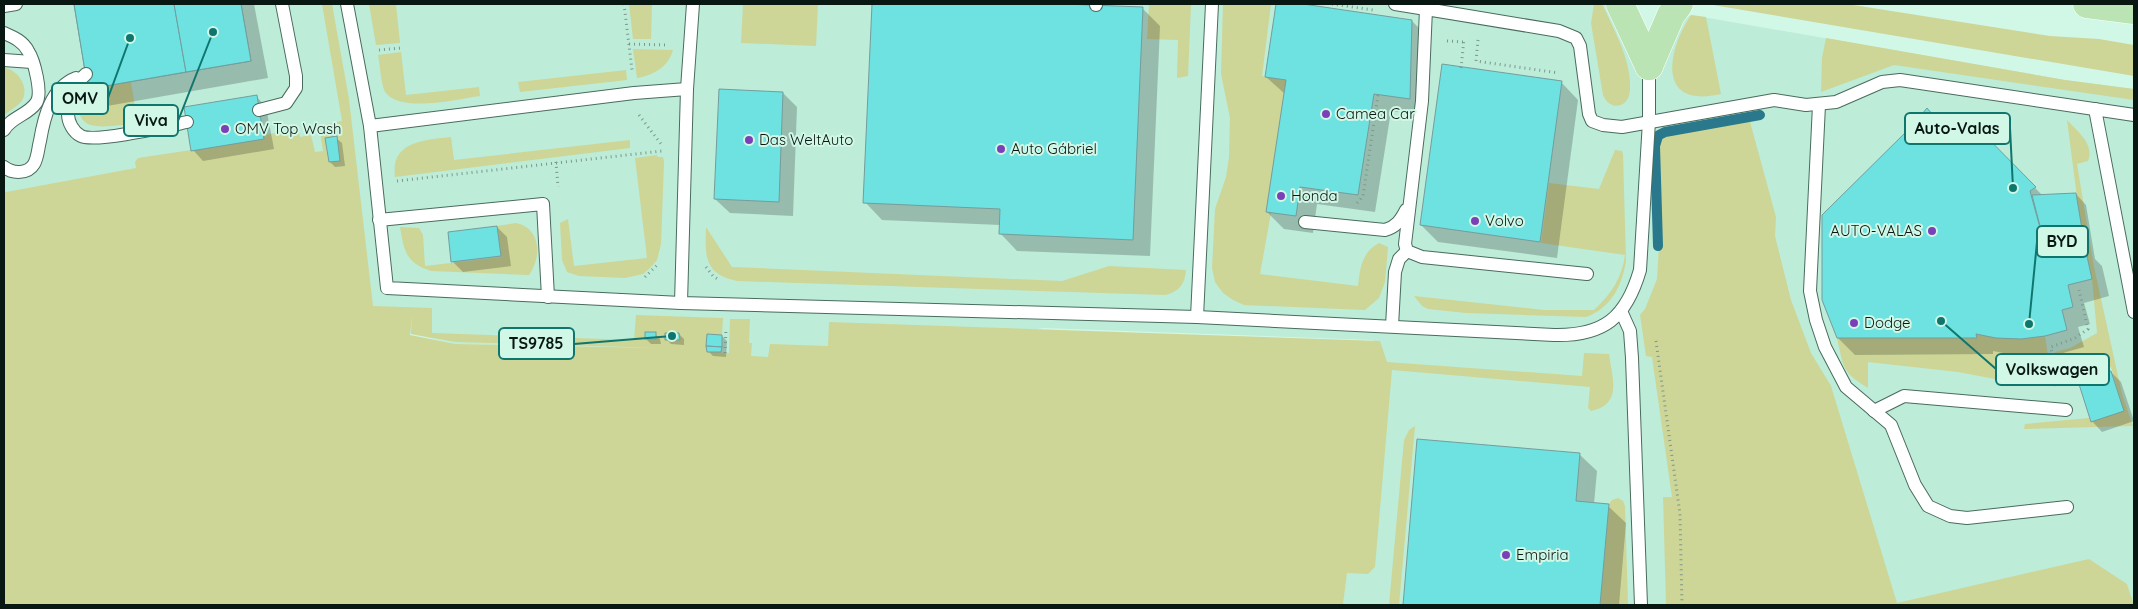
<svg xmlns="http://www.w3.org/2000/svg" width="2138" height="609" viewBox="0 0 2138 609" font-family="Quicksand,sans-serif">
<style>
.built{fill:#bdecd9}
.green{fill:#cdd696;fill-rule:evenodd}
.shadow{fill:#0003}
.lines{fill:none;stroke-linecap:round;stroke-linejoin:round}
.stream{stroke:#29788c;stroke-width:10}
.building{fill:#6ee1e1;stroke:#749d9c}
.service-casing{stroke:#496b5d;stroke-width:14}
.trunk-casing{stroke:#fff;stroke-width:29}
.path{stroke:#7c988c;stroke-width:3;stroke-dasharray:1 4;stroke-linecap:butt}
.service{stroke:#fff;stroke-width:12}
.trunk{stroke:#bbe4b4;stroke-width:28}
.poi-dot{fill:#7a41b7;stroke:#d1f7e7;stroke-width:2}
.labels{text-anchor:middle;stroke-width:4;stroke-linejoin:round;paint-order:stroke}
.poi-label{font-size:15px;fill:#091712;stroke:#d1f7e7;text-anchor:start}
.leader{fill:none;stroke:#0f766e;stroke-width:2}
.callout-dot{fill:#0f766e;stroke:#d1f7e7;stroke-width:2}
.callout{fill:#d1f7e7;stroke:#0f766e;stroke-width:2}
.callout-label{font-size:16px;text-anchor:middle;font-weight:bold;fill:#091712}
</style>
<rect width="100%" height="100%" fill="#d1f7e7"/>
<path class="built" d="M4,4H1606L1622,34L1649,66L1664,29L1691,15L2065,80L2134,89V605L2127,584L1894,605H1343L1373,340L1044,328L780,363L663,348L456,344L4,243Z"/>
<g class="green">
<path d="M322,4H332L349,99L373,306L432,308V333L634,340L636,315L723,318L722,335L707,334V351L729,353L730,319H750L749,343H752L751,356L768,357L770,344L828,346L829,322L1380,341L1387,362L1582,376L1584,353L1609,354C1612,378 1623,404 1591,411L1588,408L1590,387L1392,370L1375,567L1368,574L1347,573L1343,605H4V191L6,192L136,168L135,162L138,158L264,139V135L298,129L300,137L311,135L315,152L323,151L319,126L342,121ZM412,315L411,334L456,342L663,348L456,344L410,335Z"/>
<path d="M369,4H396L400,43L376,45Z"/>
<path d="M629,4H652L651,39H633Z"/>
<path d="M743,4H818L816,46L741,43Z"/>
<path d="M1223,4H1271L1262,76L1286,80L1266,212L1271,213L1260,274L1358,286C1360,268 1362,252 1379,243L1388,247L1385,282L1379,298L1365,310L1244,305L1233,300L1223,293L1215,282L1212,268L1215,209L1226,177L1229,157L1230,118L1221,74Z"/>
<path d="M1594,4H1602L1605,10C1616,34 1632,63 1630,90C1629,108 1610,112 1603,95L1591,23Z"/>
<path d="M1707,4H1847L2050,36L2099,39L2134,45V76Z"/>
<path d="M1149,5H1191L1188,76L1177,78L1178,40L1147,39Z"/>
<path d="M1691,15L1706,17L1721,94C1656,109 1667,51 1691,15Z"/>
<path d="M1826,38L2065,80L2134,89V100L1894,65L1821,92L1822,58Z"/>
<path d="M633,49H634L673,50C668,67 654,75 637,78Z"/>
<path d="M401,52L406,95L479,87L480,96C459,99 401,113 386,93C381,87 380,64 378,55Z"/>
<path d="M4,68C17,69 29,86 23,99C19,106 10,110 4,115Z"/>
<path d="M626,70L627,80L520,92L518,82Z"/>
<path d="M131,82L136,113L177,107L178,115C159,118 103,132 88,124C81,120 79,114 78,107L83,94L88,89Z"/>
<path d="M1749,118L1776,217L1775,236L1791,300L1811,353L1831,386L1897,603L2089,559L2127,584L2134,605H1666L1663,497H1672L1652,357L1646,356L1640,315L1645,309L1657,279L1659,247L1656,145L1658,140L1665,134Z"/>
<path d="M2067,120C2077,131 2095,144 2088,161L2077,164L2094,267L2122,394L2133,426L2024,429L2025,424L2089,418L2091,422L2124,411L2111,367L2075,377L2059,379L2055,352L2070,348L2097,333L2092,279L2082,236Z"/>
<path d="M451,137L454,160L630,140V148L395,177C390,141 425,140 451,137Z"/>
<path d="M1615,150L1622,151L1623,154L1626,261C1622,286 1611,308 1586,317L1466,313L1428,309L1422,306L1414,296L1544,310H1594C1611,294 1622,278 1625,255L1541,243L1549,183L1599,189Z"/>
<path d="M657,155L658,157H663L664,162L661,244L657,260L650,268L643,274L625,278L579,276L567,272L562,260L560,223L568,219L574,266L647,258L635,158Z"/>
<path d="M516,223C541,228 542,257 529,275L431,271C406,263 404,251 400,227L419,228L423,235L425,266L501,257L497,226Z"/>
<path d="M706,227L732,267L1062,281L1109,266L1186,270C1185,284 1179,292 1165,295L737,281C704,274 705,256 706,227Z"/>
<path d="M1976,334C2000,339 2021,339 2045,336L2052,382H2011L1958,372L1868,362V388C1841,371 1844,368 1837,338H1976Z"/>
<path d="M1415,426L1399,605H1389L1404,440L1409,430Z"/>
<path d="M1618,498L1623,501L1625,506L1628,605H1600L1609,504L1612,500Z"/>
</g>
<g class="shadow">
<path d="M75,4H254L268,78L107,106L89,88Z"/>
<path d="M873,4H1033L1142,8L1160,26L1150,256L1017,251L1000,233V225L882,220L865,202Z"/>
<path d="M1277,4H1295L1412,21L1429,38L1427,116L1391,111L1375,212L1317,204L1313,233L1284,229L1267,212L1285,94L1266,77Z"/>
<path d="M1561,82L1578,100L1557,258L1438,242L1421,225Z"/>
<path d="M783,93L797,107L793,216L730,213L715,199Z"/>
<path d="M256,96L266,107L274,149L203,161L193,150Z"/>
<path d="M1927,110L1947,131L1964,115L2043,196L2076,194L2086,205L2095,259L2102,266L2109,296L2084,303L2090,324L2078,327L2084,347L2063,353L2039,356L2014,355L1993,351V354L1855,355L1838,338L1914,126Z"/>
<path d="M336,138L342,143L345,166L335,167L330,162Z"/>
<path d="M497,227L507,237L511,266L463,272L452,261Z"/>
<path d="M655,334L660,339L661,344H651L646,339Z"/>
<path d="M679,334L684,339V345L671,344L666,339Z"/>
<path d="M722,336L727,341L726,357L713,356L708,351Z"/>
<path d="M2111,372L2121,382L2134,421L2102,432L2092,421Z"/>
<path d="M1418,440L1579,454L1597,471L1594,504L1608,506L1626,523L1619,605H1404Z"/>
</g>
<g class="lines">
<g class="stream">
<path d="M1659,135L1665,132L1760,115"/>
<path d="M1658,246L1655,146L1658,136"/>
</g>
</g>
<g class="building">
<path d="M74,4H241L251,61L88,89Z"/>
<path d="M74,4H174L186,72L88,89Z"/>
<path d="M174,4H241L251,61L186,72Z"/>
<path d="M872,4H1064L1143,7L1133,240L999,234L1000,209L863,203Z"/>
<path d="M1276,4H1303L1412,20L1410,99L1374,94L1358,195L1300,187L1296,216L1266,212L1286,80L1265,77Z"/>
<path d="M1442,64L1562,81L1540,242L1420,225Z"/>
<path d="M719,89L783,92L779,202L714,199Z"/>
<path d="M257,95L264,139L191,151L184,107Z"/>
<path d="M1927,108L1946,130L1964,114L2036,187L2030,191L2048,257L2085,247L2092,279L2068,285L2073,307L2062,310L2067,330L2045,336L2021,339L1996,338L1976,334L1977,338H1837L1822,300V215L1913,125Z"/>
<path d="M337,136L340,161L329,162L325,138Z"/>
<path d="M2076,193L2085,247L2048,257L2032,195Z"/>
<path d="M497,226L501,256L451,262L448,232Z"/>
<rect x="645" y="332" width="11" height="7"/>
<path d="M665,333H679L680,340H665Z"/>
<path d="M707,334L722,335V347L706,346Z"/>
<path d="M706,346L722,347L721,352H707Z"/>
<path d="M2111,371L2124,411L2091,422L2078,381Z"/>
<path d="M1417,439L1580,453L1576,501L1609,504L1600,605H1403Z"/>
</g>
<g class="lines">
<defs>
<g id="service">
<path d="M347,4L370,126L387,288L681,303"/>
<path d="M693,4L687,89L681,303L1197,317L1554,335C1604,336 1626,318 1640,270L1649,121V66"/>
<path d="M1395,4L1426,9"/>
<path d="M1096,5V4"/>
<path d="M4,6L16,4"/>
<path d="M4,33C13,37 23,41 28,51C34,60 43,94 36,103C28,115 11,117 4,130"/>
<path d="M4,60L32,62"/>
<path d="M86,74C73,86 67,96 68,114C68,122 73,132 81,136C95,143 168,126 187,122"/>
<path d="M1819,105L1810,291L1816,320L1825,347L1846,387L1891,425L1915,485L1928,506L1950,516L1967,518L2067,507"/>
<path d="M2095,109L2134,312"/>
<path d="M259,110L286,103L296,88V76L282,4"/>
<path d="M370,126L634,93L687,89"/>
<path d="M4,167C13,174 28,174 34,164C38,157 38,148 40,141C44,117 51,88 76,78"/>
<path d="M379,220L543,204L548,297"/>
<path d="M1305,222L1385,230C1396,227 1401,220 1406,210"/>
<path d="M1587,274L1422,257L1407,251L1405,244L1422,101L1426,9L1559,31L1576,38L1580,46L1589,114L1592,121L1603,125L1622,127L1774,100L1806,105L1836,102L1882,82L1900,80L2134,115"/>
<path d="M1621,311L1630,331L1632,358L1641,605"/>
<path d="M1197,317L1212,4"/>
<path d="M1392,326L1395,272L1399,259L1407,251"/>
<path d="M1874,411L1904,396L2066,410"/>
</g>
<g id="trunk">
<path d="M1620,4L1649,66"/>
<path d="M2087,4L2134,10"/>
<path d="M1649,66L1671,15L1679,4"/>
</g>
</defs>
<use href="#service" class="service-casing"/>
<use href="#trunk" class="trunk-casing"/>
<g class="path">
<path d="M624,4L632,70"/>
<path d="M1332,4L1373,10"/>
<path d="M1478,40L1476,61L1559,73"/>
<path d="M1447,41L1464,42"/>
<path d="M629,44L669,45"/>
<path d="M379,50L401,48"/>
<path d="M1461,68L1464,39"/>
<path d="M639,115L661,144"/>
<path d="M556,162L558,187"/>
<path d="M397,181L662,151"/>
<path d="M1357,203L1363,196L1378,95"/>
<path d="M706,267L713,276L719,280"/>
<path d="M645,277L658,264"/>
<path d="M1656,341L1680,514L1682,605"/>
<path d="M725,353L726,328"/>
<path d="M2056,386L2051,347L2075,338L2088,329L2079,290"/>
</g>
<use href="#service" class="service"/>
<use href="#trunk" class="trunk"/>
</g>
<g class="poi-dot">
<circle cx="1326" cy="114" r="5"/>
<circle cx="225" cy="129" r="5"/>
<circle cx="749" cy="140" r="5"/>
<circle cx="1001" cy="149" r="5"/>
<circle cx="1281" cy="196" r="5"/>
<circle cx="1475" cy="221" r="5"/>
<circle cx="1932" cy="231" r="5"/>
<circle cx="1854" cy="323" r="5"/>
<circle cx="1506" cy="555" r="5"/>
</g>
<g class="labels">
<g class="poi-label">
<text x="1336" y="119">Camea Car</text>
<text x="235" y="134">OMV Top Wash</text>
<text x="759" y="145">Das WeltAuto</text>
<text x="1011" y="154">Auto Gábriel</text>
<text x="1291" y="201">Honda</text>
<text x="1485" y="226">Volvo</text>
<text x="1922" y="236" text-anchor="end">AUTO-VALAS</text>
<text x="1864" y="328">Dodge</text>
<text x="1516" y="560">Empiria</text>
</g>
</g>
<path class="leader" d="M130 38L108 98M213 32L178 121M2013 188L2010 128M2029 324L2037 242M672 336L574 344M1941 321L1996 369"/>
<g class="callout-dot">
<circle cx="130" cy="38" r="5"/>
<circle cx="213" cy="32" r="5"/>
<circle cx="2013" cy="188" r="5"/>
<circle cx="2029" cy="324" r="5"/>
<circle cx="672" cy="336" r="5"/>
<circle cx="1941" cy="321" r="5"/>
</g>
<g class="callout">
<rect x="52" y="83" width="56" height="31" rx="5"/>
<rect x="124" y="105" width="54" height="31" rx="5"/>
<rect x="1905" y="113" width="105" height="31" rx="5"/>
<rect x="2037" y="226" width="51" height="31" rx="5"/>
<rect x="499" y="328" width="75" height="31" rx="5"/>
<rect x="1996" y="354" width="113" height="31" rx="5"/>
</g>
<g class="callout-label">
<text x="80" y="104">OMV</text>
<text x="151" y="126">Viva</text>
<text x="1957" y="134">Auto-Valas</text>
<text x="2062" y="247">BYD</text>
<text x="536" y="349">TS9785</text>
<text x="2052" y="375">Volkswagen</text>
</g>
<rect width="2138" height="609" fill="none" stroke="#091712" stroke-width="10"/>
</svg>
